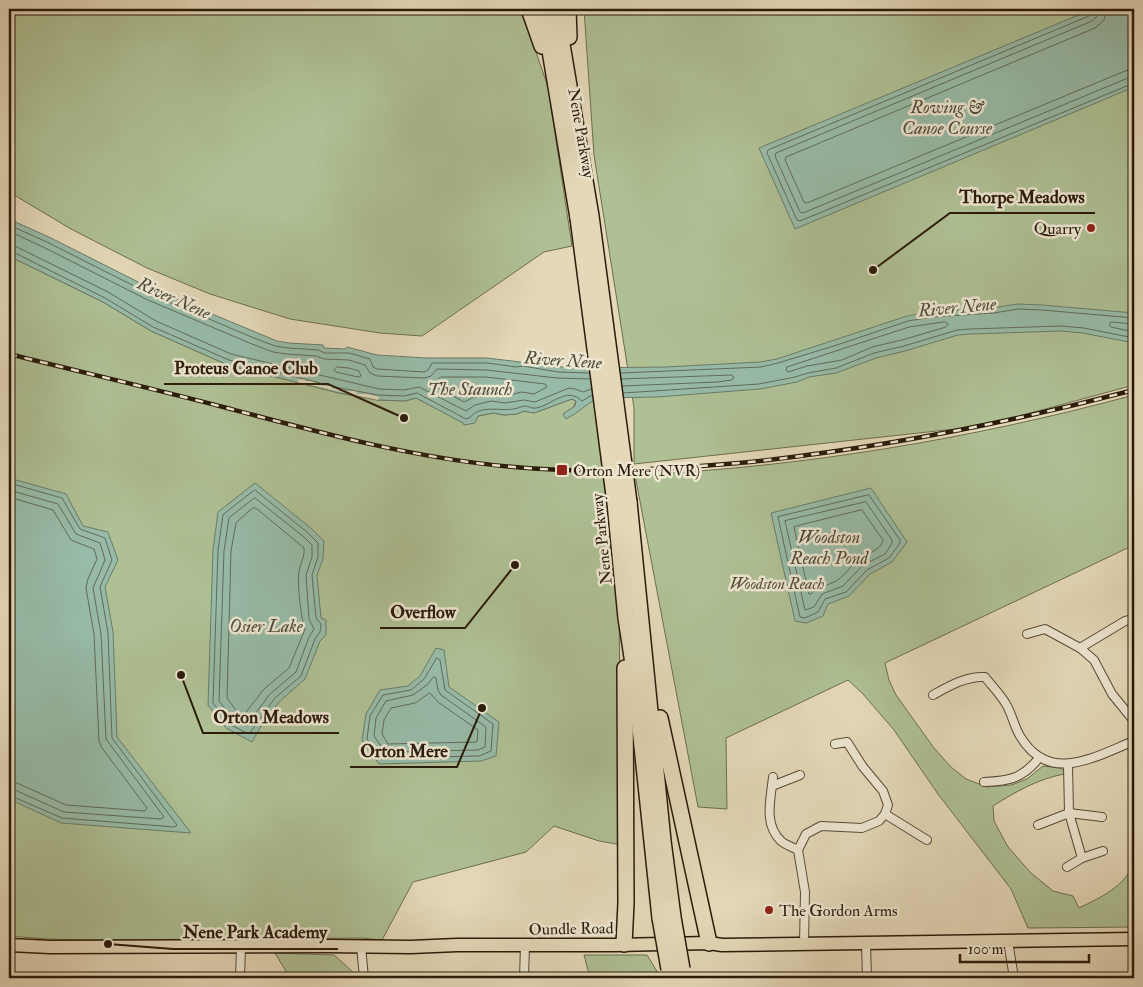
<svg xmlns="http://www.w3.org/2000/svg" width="1143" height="987" viewBox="0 0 1143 987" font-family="'IM FELL Double Pica',serif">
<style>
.green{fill:#aec094;stroke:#6c6e4f}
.water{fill:#97bba8;stroke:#6b7b69}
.pier{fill:#e4d8b8}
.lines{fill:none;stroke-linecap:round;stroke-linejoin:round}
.shore{stroke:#606b59;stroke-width:1}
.street-casing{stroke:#584a36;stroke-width:10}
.primary-casing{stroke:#2a1b0a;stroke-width:15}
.highway-casing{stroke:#2a1b0a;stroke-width:18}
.street{stroke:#ede6d1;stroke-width:8}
.primary{stroke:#e4d8b8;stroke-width:12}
.highway{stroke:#e4d8b8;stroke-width:15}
.rail-casing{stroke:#2a1b0a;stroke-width:4.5}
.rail{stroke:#ede6d1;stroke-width:2.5;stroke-dasharray:8;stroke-linecap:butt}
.highway-bridge-casing{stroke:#2a1b0a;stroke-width:18;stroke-linecap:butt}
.highway-bridge{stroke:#e4d8b8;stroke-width:15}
.poi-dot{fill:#8f2418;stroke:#ede6d1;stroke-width:2}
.labels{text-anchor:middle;stroke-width:5;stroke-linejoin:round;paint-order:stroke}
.street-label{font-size:16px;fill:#2a1b0a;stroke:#ede6d1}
.poi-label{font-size:16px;fill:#2a1b0a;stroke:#ede6d1;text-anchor:start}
.park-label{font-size:16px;font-style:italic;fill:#524d33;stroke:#ede6d1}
.water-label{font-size:18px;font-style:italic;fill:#4b4b39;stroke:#ede6d1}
.leader{fill:none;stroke:#2a1b0a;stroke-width:2}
.callout-dot{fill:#2a1b0a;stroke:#ede6d1;stroke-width:2}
.callout-label{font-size:18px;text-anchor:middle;font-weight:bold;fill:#2a1b0a;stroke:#ede6d1;stroke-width:5;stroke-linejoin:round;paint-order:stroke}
</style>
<rect width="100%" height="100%" fill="#e4d8b8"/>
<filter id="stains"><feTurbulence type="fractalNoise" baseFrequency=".004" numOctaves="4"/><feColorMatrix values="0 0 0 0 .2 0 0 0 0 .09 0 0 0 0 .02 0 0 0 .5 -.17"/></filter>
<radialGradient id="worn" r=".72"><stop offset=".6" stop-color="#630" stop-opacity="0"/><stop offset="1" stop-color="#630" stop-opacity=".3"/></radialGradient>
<g class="green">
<path d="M9,9H521L548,87L572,246L544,252L422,336L380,333L290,319L210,294L147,268L71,229L9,192Z"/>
<path d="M584,9H1134V385L983,426L634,464V408L594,155Z"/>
<path d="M9,256L103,302L151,331L228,365L339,393L377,400L405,401L416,398L464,423L475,420L478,416L493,413L504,415L517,414L524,411L534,413L572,399L576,401L573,408L563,414L594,400L616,537L619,617L622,845L599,841L554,826L526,852L413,882L382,940L361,938L89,940L47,939L9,936Z"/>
<path d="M1134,395V545L885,663L889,680L896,695L934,748L951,767L966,779L987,787L1011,785L1027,779L1043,766L1060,768L1064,771V774C1038,779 1015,792 993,806L994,821L1008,847L1031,873L1053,891L1073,896L1079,908C1101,897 1125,887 1134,862V927L1028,928L1011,889L938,794L894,730L863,694L848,680L726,738L727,809L698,807L635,475C804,467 971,439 1134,395Z"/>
<path d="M275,953L334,955L354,973V978H290Z"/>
<path d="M584,955H647L661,978H590Z"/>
</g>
<g class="water">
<path d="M1093,9H1134V87L795,229L759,148Z"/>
<path d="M9,219L51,238L152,289L277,341L289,343L323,345L324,348L345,349L347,347L377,355L426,358H487L571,368L666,367L760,362L777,359L907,316L932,312L993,308L1017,304L1042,305L1134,313V343L1083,333L1061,331L971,334L958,335L905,351L876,358L836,373L809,377L797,382L760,389L657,397L598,398C586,404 578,413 566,419L563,414L575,406L576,401L572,399L534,413L524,411L517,414L504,415L493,413L478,416L475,423L464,425L463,423L416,398L405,401L378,400L339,393L228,365L151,331L103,302L9,256Z"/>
<path d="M9,478L66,494L83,526L108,532L118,560L105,587L113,632L117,737L191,833L61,823L9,799Z"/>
<path d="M255,483L312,529L324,541L323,559L317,575L321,618L326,620V635L320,641L305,679L279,702L264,721L252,742L226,728L208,705L213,550L218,512Z"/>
<path d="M871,488L907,542L892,562L870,574L849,596L828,604L823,616L806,623L795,621L771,513Z"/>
<path d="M436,648L444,650L449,687L499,722L496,756L481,761L379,764L362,740L366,714L380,690L408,686L420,676Z"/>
</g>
<path class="pier" d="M305,379V381H314L313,384L322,382V386H333L332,389L344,388V391H357L356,394H366L379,397L378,400L297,382L298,380Z"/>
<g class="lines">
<g class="shore">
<path d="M1093,9L1092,13L1089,16L768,150L767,153L797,220L800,221L1134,83"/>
<path d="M1099,9L1097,16L1092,21L776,153L775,156L800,212L803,213L1128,78L1134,77"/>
<path d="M1107,9L1104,20L1095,28L786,157L785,160L804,202L807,203L1125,71L1134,69"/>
<path d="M9,225L49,243L150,294L254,338L275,346L288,348L319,350L324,353H349L370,359L373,367L377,369L424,372L428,370L432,363H487L516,367L523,366L558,372L589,373"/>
<path d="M9,231L47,249L148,300L252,344L273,352L287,354L316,356L324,359L349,360L365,365L370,373L377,376L424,378L431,376L437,369L486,370L557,378L590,379"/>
<path d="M9,245L15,246L108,292L156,321L231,354L379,389L404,390L419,387L466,411L475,405L491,401L505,403L524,400L535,402L569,388L575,389L583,392L591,389"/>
<path d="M9,252H13L105,298L153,327L229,360L340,388L378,395L404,396L417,393L466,419C472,418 473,412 479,411C492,407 501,411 513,409C517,409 521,406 525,406C529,406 532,409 536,408C553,405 566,386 582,401L592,395"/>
<path d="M945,322L948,324L946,327L902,340L872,347L842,360L807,366L788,372L786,370L787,367L909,327Z"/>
<path d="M1134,324L1111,322L1109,325L1111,327L1134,332"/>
<path d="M337,367L349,368L359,371L361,376L358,377L336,372L334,370Z"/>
<path d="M621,373L761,367L778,363L837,345L908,321L932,317L994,313L1018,309L1042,310L1134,318"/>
<path d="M441,377H486L545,384L547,387L534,394L522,392L505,396L490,394L472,398L464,402L435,386V382Z"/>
<path d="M621,379L731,375L734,377L732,380L717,382L622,386"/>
<path d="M623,393L759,384L795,377L808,373L836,368L874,353L904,346L957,330L970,329L1061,326L1084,328L1134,338"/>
<path d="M9,483L62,498L80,529L105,538L112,560L100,587L108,633L112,738L177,825L174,827L62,818L9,795"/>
<path d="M9,490L58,504L76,534L100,543L105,560L93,588L101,634L106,739L164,817L161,819L64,812L15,790L9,789"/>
<path d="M255,490L308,533L318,543V557L312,575L316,618L321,624L320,632L315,639L301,676L275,698L249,734L229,724L213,703L218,550L223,515Z"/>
<path d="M869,495L900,540V543L889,558L867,570L846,592L825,599L818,612L805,618L800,617L778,517Z"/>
<path d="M9,497L53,510L71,540L94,549L97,559L88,579L86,588L94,634L99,741L102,748L147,808L145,811L66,805L17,783L9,781"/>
<path d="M255,498L304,537L312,545V557L306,575L309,619L314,629L309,637L296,672L270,694L246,726L233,719L219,701L224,551L229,518Z"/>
<path d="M866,502L892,540V543L885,554L863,565L843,586L822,594L814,607L805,610L785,521Z"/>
<path d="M253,508H256L304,548C305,557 300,563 299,572C297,583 301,619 305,629L289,668L264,689L243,716L238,713L227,698L231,551L236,523Z"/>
<path d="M862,510L883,540C881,551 867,553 859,559C851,564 847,574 839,579C830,586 819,585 811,594H809L794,527Z"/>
<path d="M437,658L440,660L445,690L493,724L491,751L479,756L382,758L367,739L370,716L383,695L411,690L424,679Z"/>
<path d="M434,677L436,678L438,690L441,695L486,727L485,747L478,750L385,752L374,736L376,718L386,701L413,695L427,685Z"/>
<path d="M430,693L438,702L478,730L477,742L388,744L382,734L384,720L391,708L415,703Z"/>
</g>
<defs>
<g id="street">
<path d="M1134,619L1125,621L1080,648L1094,660L1112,694L1134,721"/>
<path d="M1027,634L1045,629L1080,648"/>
<path d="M933,695C949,686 966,676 985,677C992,686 1000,694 1006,704C1012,714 1014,726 1020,736C1049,785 1094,757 1134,741"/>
<path d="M1068,765L1069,813L1082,858"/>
<path d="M773,777C771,798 763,824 781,841C785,845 793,847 798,850L805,892L804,944"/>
<path d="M984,782C1009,781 1022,779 1039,758"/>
<path d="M772,786L800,775"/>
<path d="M885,814L927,840"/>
<path d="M1038,825L1069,813L1102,817"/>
<path d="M798,850L806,834L821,826L862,828L879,821L885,814L888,805L883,791L863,767L847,742L835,744"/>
<path d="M1067,867L1082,858L1103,851"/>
<path d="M1008,941L1014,978"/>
<path d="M866,943L867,978"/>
<path d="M361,946L364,978"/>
<path d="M240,978L241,947"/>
<path d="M524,978L525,945"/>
</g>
<path id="primary" d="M9,945L50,947L327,946L411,947L457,945H615L709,943L722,945L1134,939"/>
<g id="highway">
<path d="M529,9L542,46"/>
<path d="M543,9L578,218"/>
<path d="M556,9L591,216"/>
<path d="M568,9L569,37"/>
<path d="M629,502L663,841L673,917"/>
<path d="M615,503L626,618L634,670L660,918"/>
<path d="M660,718L709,943"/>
<path d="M624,944L626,903L625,668"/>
</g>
</defs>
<use href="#street" class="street-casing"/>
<use href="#primary" class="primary-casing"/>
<use href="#highway" class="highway-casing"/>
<use href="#street" class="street"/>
<use href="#primary" class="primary"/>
<use href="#highway" class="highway"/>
<defs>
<path id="rail" d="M9,354C81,372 154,389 227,408C321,433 417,459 514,467C592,474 672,469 750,462C880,448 1008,423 1134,390"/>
</defs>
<use href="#rail" class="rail-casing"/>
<use href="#rail" class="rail"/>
<defs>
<g id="highway-bridge">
<path d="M591,216L629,502"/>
<path d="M578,218L615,503"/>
<path d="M673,917L682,969"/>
<path d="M660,918L669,969"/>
</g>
</defs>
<use href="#highway-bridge" class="highway-bridge-casing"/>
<use href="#highway-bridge" class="highway-bridge"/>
</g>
<g class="poi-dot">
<circle cx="1091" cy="228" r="5"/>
<rect x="556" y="464" width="12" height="12" rx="2.5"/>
<circle cx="769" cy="910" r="5"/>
</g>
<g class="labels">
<g class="street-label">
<text transform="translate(582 133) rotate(80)" y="6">Nene Parkway</text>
<text transform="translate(601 539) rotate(-96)" y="6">Nene Parkway</text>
<text transform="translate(571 928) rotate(-1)" y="6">Oundle Road</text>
</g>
<g class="poi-label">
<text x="1081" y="234" text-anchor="end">Quarry</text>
<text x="573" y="476">Orton Mere (NVR)</text>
<text x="779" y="916">The Gordon Arms</text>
</g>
<g class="park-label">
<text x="777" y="589">Woodston Reach</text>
</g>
<g class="water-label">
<text x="947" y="113">Rowing &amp;<tspan x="947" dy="21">Canoe Course</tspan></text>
<text transform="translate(174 298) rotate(24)" y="6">River Nene</text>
<text transform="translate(957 307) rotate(-5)" y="6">River Nene</text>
<text transform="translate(563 360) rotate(4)" y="6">River Nene</text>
<text x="470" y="395">The Staunch</text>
<text x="829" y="543">Woodston<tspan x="829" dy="21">Reach Pond</tspan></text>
<text x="266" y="632">Osier Lake</text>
</g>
</g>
<path class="leader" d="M873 270L950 213H1095M404 418L328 384H164M515 565L465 628H380M181 675L203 733H339M482 708L457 767H350M108 944L173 949H338"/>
<g class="callout-dot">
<circle cx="873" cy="270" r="5"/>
<circle cx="404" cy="418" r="5"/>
<circle cx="515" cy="565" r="5"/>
<circle cx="181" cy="675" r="5"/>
<circle cx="482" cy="708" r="5"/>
<circle cx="108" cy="944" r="5"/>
</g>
<g class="callout-label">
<text x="1022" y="203">Thorpe Meadows</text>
<text x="246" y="374">Proteus Canoe Club</text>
<text x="423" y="618">Overflow</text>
<text x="271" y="723">Orton Meadows</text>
<text x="404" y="757">Orton Mere</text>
<text x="255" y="938">Nene Park Academy</text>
</g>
<rect width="1143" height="987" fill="none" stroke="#e4d8b8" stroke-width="30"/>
<rect x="10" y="10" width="1123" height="967" fill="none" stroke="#2a1b0a" stroke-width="2.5"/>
<rect x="15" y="15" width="1113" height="957" fill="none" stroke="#2a1b0a"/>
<path d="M960 954v8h129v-8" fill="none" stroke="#2a1b0a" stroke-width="2.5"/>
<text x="968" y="954" font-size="15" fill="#2a1b0a" stroke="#ede6d1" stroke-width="4" paint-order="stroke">100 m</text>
<rect width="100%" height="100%" filter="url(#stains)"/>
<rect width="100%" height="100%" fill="url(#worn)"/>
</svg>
